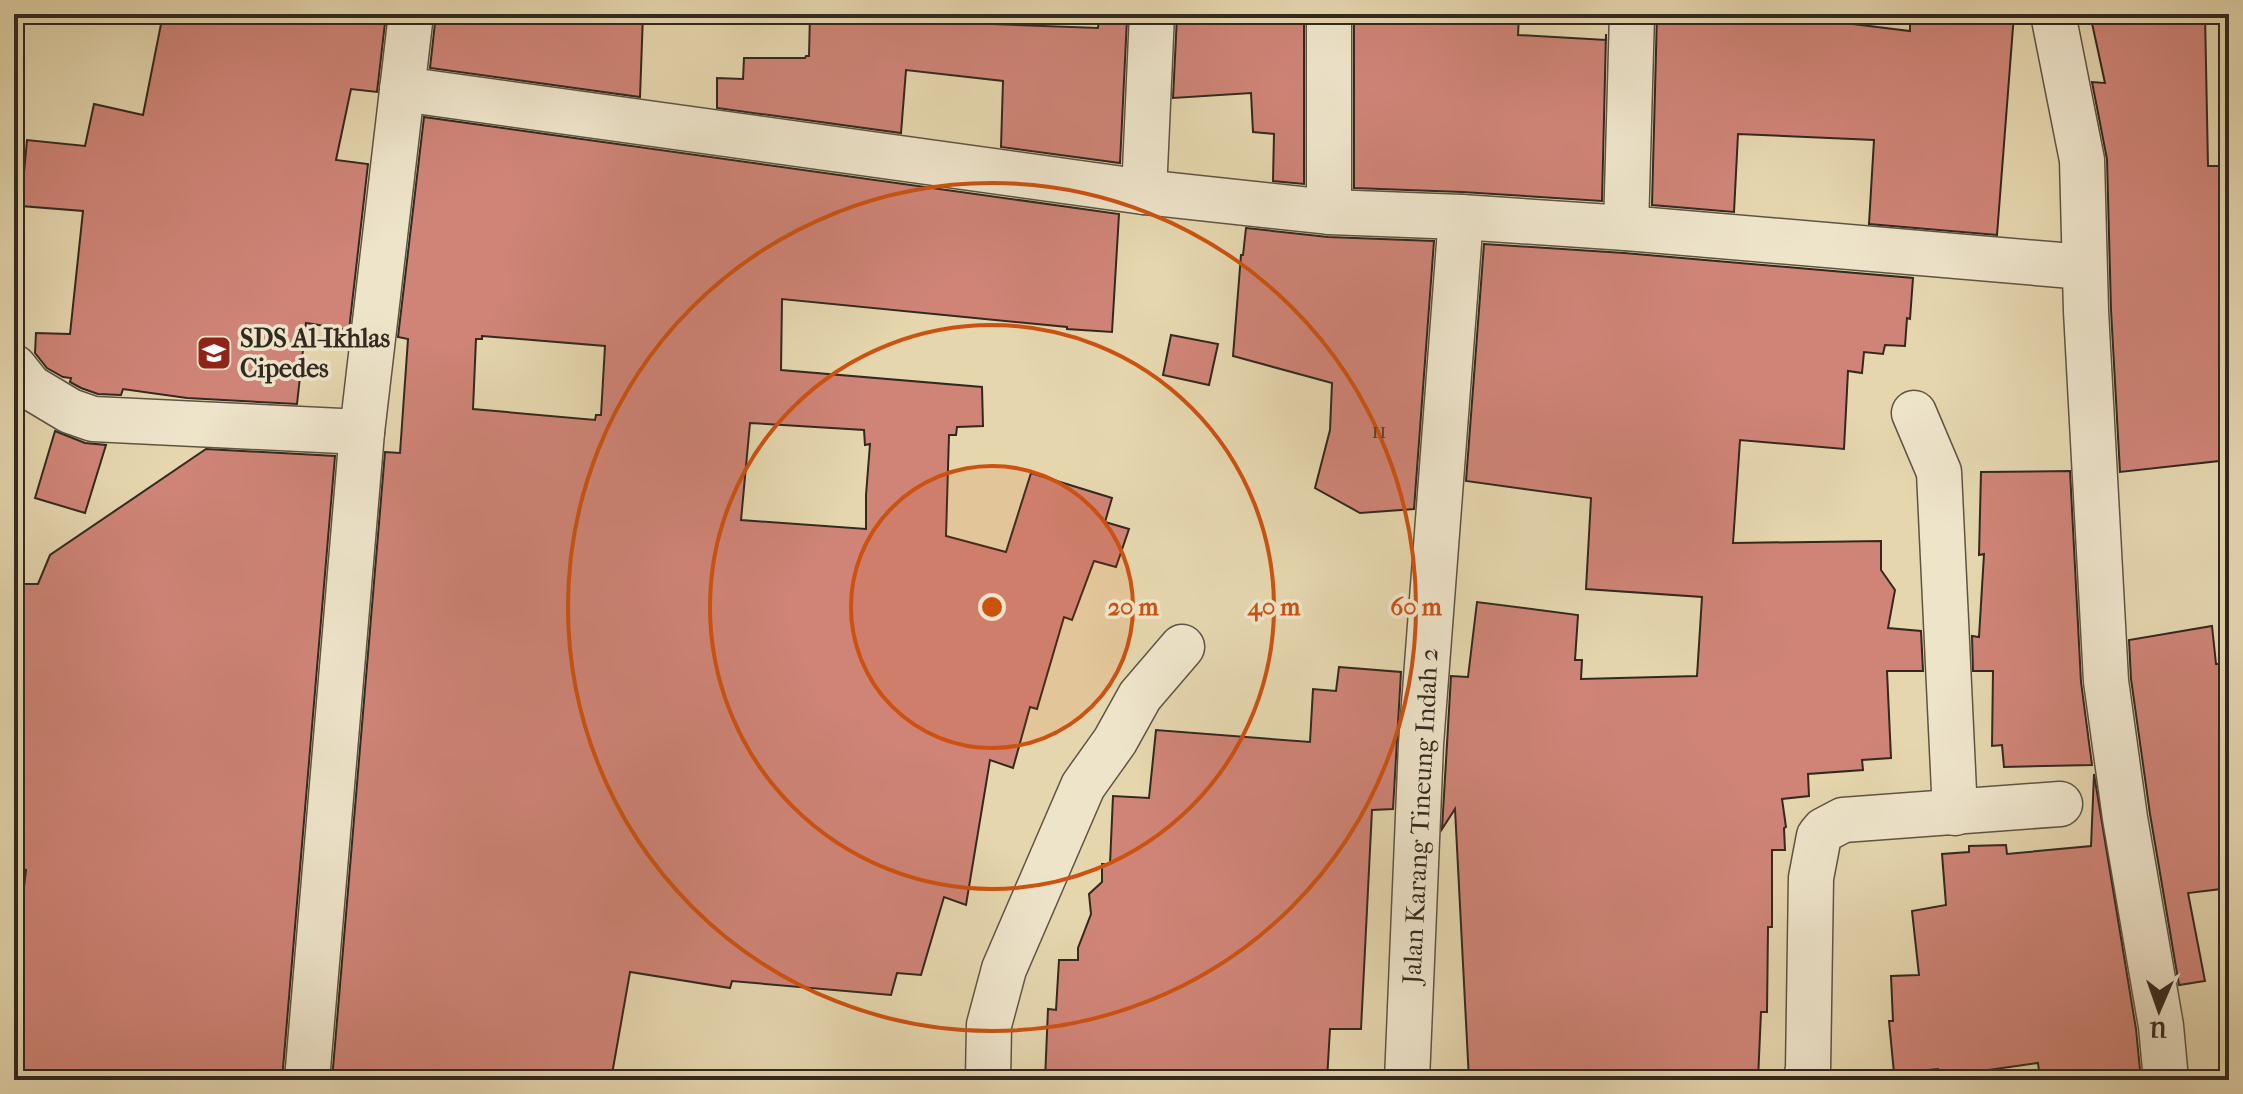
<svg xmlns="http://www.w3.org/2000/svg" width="2243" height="1094" viewBox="0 0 2243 1094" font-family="'IM FELL French Canon',serif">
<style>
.building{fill:#cf8477;stroke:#32291f;stroke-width:2;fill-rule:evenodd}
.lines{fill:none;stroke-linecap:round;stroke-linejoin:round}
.street-casing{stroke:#5f5443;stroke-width:47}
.street{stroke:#eee4ca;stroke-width:44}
.ring{fill:none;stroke:#cd520f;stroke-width:4}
.labels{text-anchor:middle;stroke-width:7;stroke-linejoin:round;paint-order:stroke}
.number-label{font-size:22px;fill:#594035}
.poi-label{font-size:26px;font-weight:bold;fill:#32291f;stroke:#eee4ca;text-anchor:start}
.street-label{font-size:26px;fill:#32291f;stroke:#eee4ca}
.centre{fill:#cd520f;stroke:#eee4ca;stroke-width:4}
.ring-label{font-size:24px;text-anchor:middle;font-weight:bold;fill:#cd520f;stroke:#eee4ca;stroke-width:7;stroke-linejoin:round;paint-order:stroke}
</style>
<rect width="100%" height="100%" fill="#e5d6ae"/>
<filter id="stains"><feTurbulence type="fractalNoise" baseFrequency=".0025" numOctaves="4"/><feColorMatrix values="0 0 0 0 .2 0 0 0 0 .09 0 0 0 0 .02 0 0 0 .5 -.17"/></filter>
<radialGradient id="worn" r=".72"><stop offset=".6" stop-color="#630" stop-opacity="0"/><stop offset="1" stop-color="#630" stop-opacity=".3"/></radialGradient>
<g class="building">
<path d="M163,14H386L377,92L351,89L336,160L368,164L349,330L306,323L297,404L187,398L123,389L121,395L98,394L81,388L70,382L71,378L63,377L47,368L35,353L36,333L70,334L83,211L21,206L27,140L85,146L94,104L143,115Z"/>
<path d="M436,14H643L640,97L430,68Z"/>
<path d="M810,14H994L993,24L1098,28L1099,17L1127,19L1120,163L1001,147L1003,81L906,70L901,133L717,108V78L743,79L744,58H805L806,56H809Z"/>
<path d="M1194,14H1304V184L1273,181L1274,134L1253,132L1251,93L1173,98L1177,16L1193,17Z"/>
<path d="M1354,14L1519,16L1518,35L1606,40V34L1602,201L1462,192L1354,188Z"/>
<path d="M1657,14H1749L1748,17L1780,15L1910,31V22L1918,23V14H2014L1997,235L1869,224L1874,140L1738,134L1734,212L1652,205Z"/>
<path d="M2090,14H2205L2208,166H2229L2227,256H2229V295L2228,329H2222L2219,461L2120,472L2111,310L2107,159L2092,82L2105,83Z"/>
<path d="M424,117L1119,214L1112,332L1067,329V327L782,299L781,370L982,387L983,426L957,427L956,435H949L946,536L1006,552L1031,473L1112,498L1105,522L1129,529L1116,567L1094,561L1072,620L1064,617L1037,709L1030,707L1013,768L990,760L966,905L944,897L921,975L897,973L891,995L732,981L730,988L630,972L611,1080H332L385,452L400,453L408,339L398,337ZM482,336L605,346L601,415H596L595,420L473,409L476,339H482ZM750,423L864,430L865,445L870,444L866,495V529L741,520Z"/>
<path d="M1246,228L1328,237L1434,241L1414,509L1360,513L1315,488L1330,430L1332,383L1233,356L1241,255H1243Z"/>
<path d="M1484,244L1624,253L1913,278L1910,319L1907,318L1905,346L1885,345L1883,354L1864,352L1862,373L1848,371L1844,449L1740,440L1733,543L1881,541V570L1895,590L1888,628L1921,631L1923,671H1887L1891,758L1862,760L1863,770L1808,774L1809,796L1782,799L1786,827L1784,828L1785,850H1772V927H1768L1767,1012H1761L1758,1080H1469L1455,809L1442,829L1451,676L1468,677L1477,602L1578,615L1575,660H1582L1581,679L1697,676L1702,597L1586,589L1591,498L1466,481Z"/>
<path d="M1171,335L1218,344L1209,385L1163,375Z"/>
<path d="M55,431L85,443L106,445L85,513L35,498Z"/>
<path d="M206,449L335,456L282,1080H14V970L26,870L14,867V584H38L50,555Z"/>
<path d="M2070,471L2081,682L2092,765L2004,767L2002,745L1992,746L1993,671H1973L1972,636L1979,637L1984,554L1979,555L1981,472Z"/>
<path d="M2212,626L2216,664H2229V888L2188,893L2205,981L2179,985L2150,814L2131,679L2129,640Z"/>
<path d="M1339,667L1401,672L1393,809L1372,810L1361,1029H1330L1327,1080H1045L1048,1009L1056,1010L1059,960H1078V948L1091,914L1089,894L1102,882V864H1110L1113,796L1149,798L1156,730L1310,742L1313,689L1336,691Z"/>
<path d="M2094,774L2136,1029L2141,1080H2040L2038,1063L1939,1077L1938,1069L1894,1073L1889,1021H1893L1891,976L1919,975L1912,911L1946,905L1942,854L1969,852V846L2006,845L2007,854L2091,846Z"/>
</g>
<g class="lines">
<defs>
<g id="street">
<path d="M1329,14V212"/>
<path d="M2053,14L2082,160L2086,311L2106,681L2125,818L2161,1026L2166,1080"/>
<path d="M402,89L1144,192L1329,212L1461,217L1626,228L2084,267"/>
<path d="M1144,192L1152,14"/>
<path d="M1626,228L1632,14"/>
<path d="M14,367L30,387L70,411L93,419L362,432"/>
<path d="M1914,413L1939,472L1955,813"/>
<path d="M307,1080L362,432L411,14"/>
<path d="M988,1080L989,1025L1004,969L1083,786L1115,741L1140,696L1182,647"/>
<path d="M1407,1080L1421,744L1461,217"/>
<path d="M1805,1080L1808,1070L1811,878L1819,836L1824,830L1843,820L2060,804"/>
</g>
</defs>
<use href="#street" class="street-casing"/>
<use href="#street" class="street"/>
</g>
<circle cx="992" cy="607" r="141" fill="#cd520f" fill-opacity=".12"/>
<g class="ring">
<circle cx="992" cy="607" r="141"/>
<circle cx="992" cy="607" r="282"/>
<circle cx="992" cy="607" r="424"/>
</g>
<defs>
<symbol id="school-square" viewBox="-11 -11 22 22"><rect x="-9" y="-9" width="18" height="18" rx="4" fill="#8f2418" stroke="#eee4ca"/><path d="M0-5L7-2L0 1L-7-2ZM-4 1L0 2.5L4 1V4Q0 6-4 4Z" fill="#fff"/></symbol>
</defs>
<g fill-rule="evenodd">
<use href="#school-square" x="194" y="333" width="40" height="40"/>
</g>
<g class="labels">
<g class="number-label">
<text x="1379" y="438">11</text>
</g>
<g class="poi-label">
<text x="240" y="347">SDS Al-Ikhlas<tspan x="240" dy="30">Cipedes</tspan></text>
</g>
<g class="street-label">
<text transform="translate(1420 816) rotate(-87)" y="9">Jalan Karang Tineung Indah 2</text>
</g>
</g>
<circle cx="992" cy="607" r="12" class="centre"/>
<g class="ring-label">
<text x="1133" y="615">20 m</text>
<text x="1274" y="615">40 m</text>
<text x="1416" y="615">60 m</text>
</g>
<rect width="2243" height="1094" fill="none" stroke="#e5d6ae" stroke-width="48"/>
<rect x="16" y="16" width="2211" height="1062" fill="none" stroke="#32291f" stroke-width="4"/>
<rect x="24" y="24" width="2195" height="1046" fill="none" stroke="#32291f" stroke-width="2"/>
<g transform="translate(2159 1010) rotate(182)" stroke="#eee4ca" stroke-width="6" paint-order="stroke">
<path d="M0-6L14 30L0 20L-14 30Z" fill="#32291f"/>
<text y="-12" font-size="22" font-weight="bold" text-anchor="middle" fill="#32291f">U</text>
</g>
<rect width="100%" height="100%" filter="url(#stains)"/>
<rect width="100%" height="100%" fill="url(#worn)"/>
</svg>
